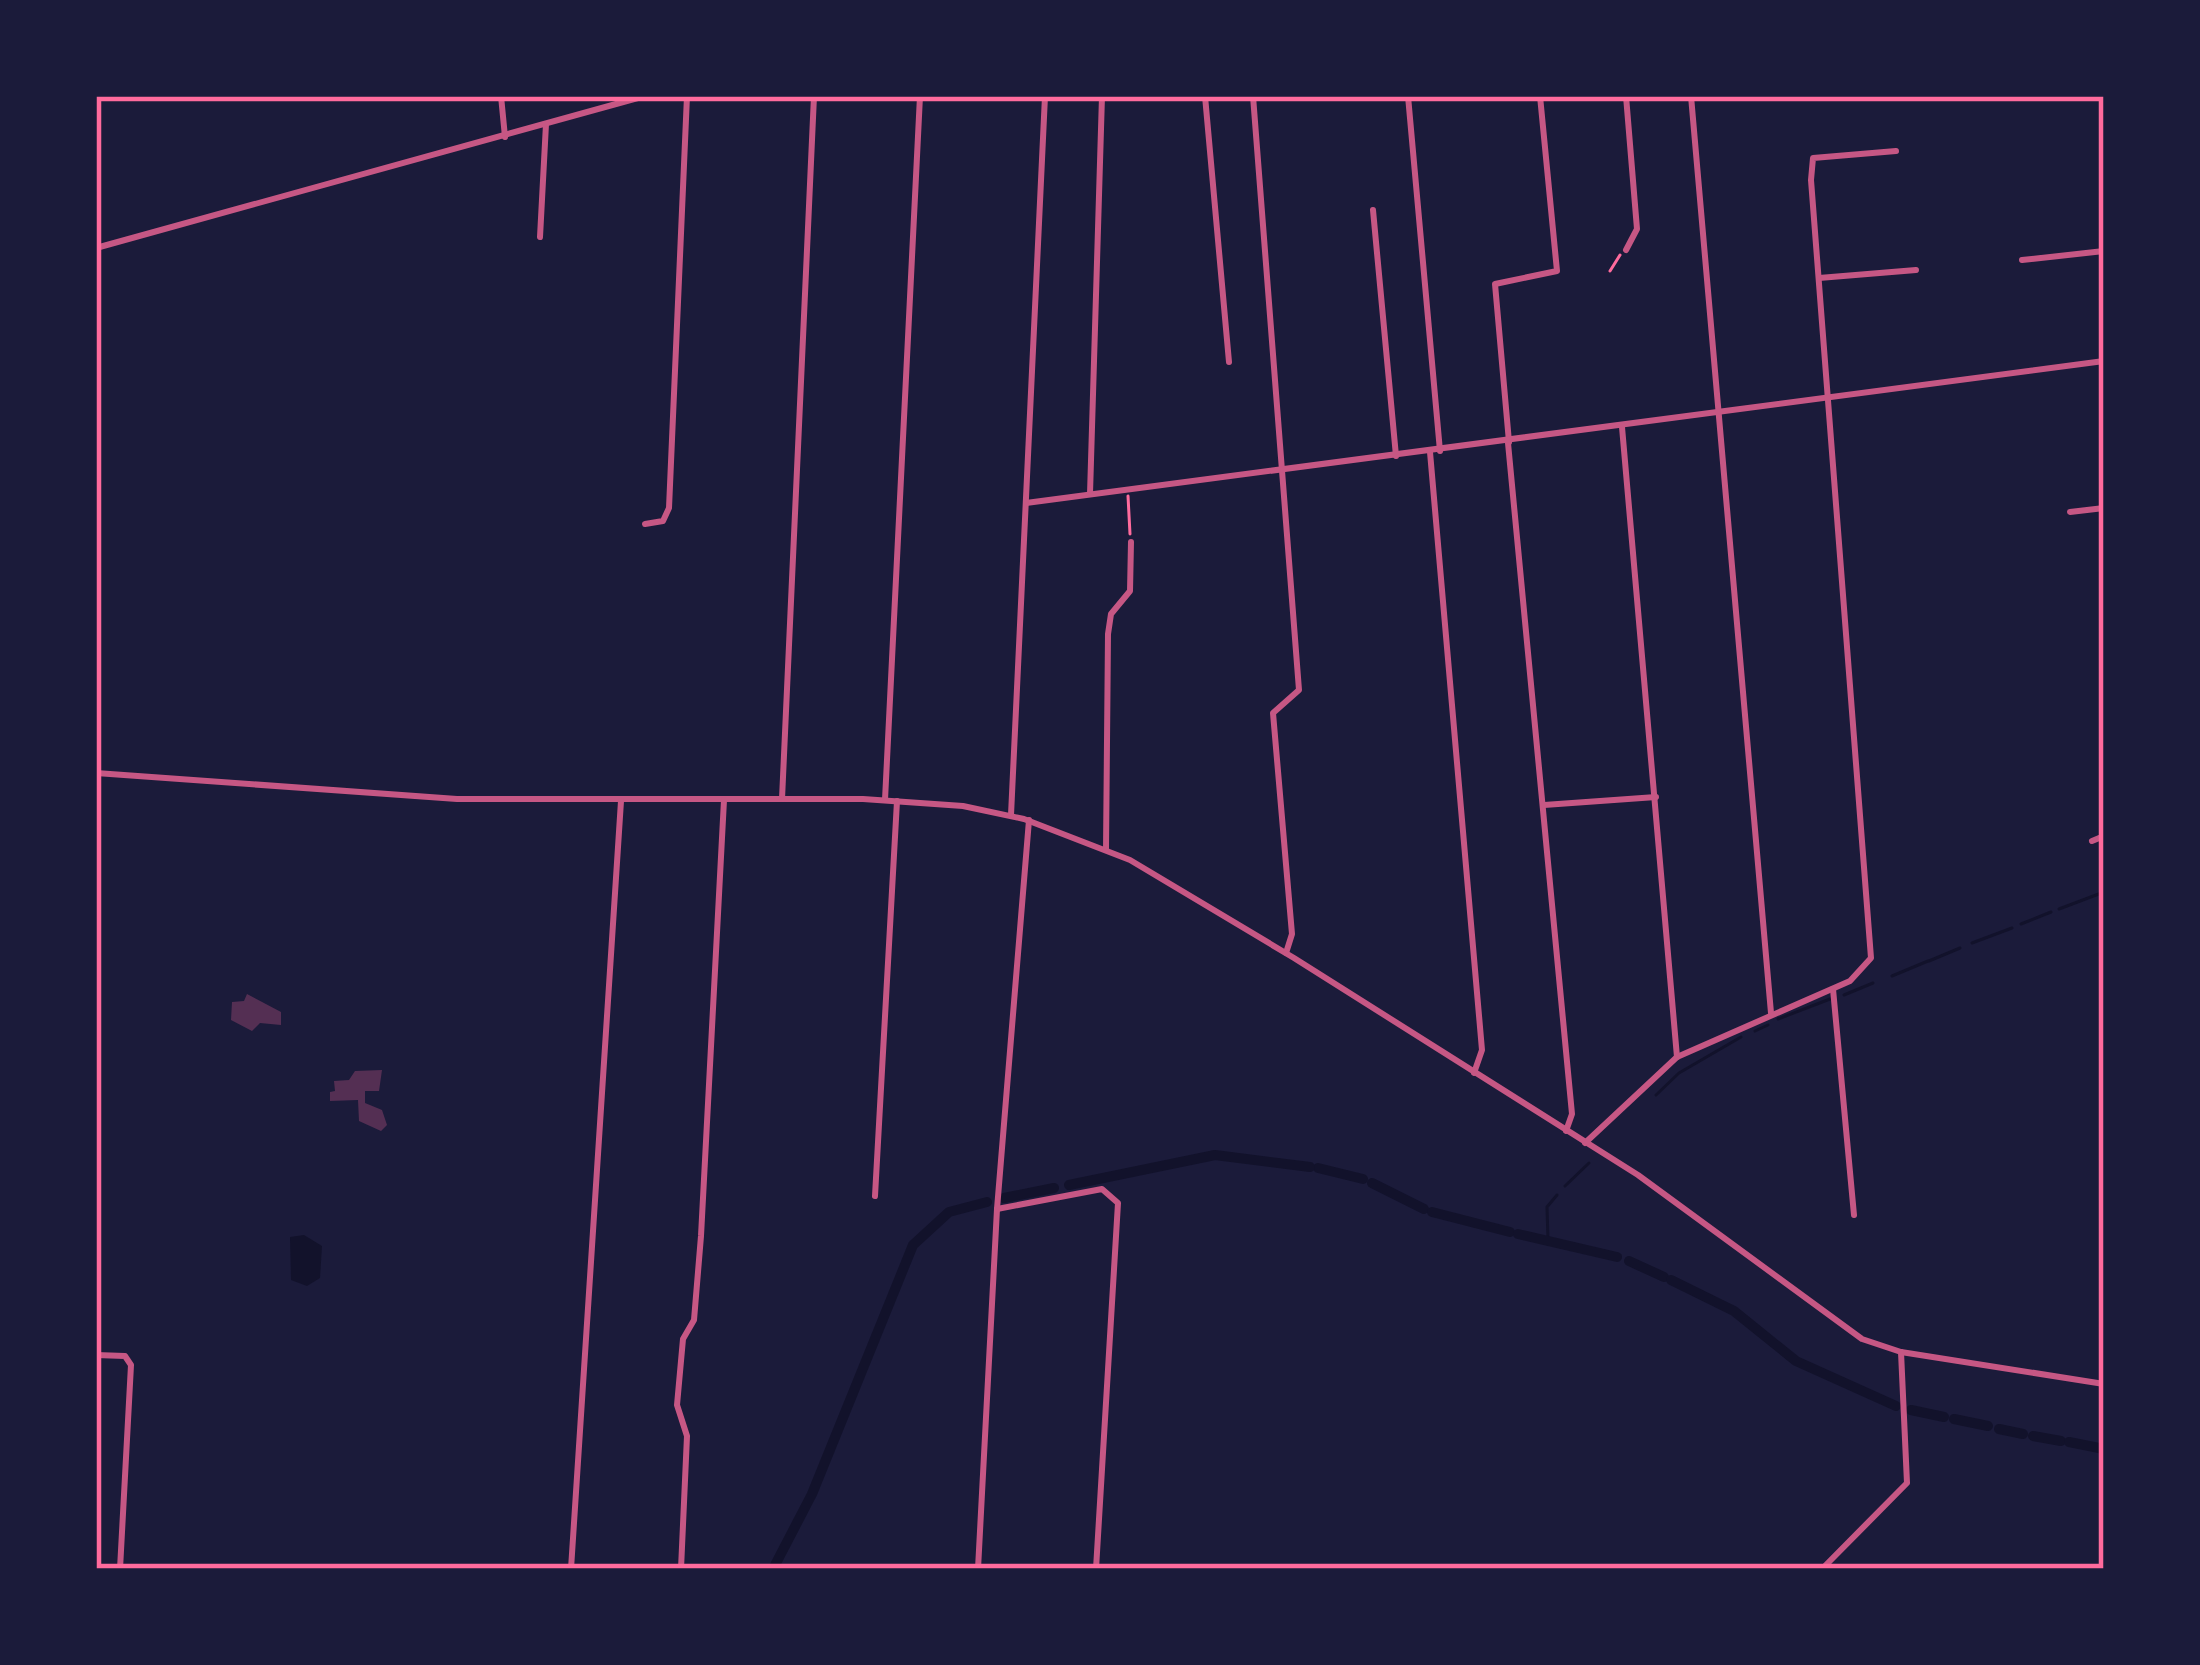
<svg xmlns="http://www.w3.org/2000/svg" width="2200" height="1665" viewBox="0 0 2200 1665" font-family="Jost,sans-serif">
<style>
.water{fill:#12122b}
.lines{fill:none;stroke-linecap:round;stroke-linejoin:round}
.stream{stroke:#12122b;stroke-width:3}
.canal{stroke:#12122b;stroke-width:10}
.building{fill:#542f53}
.path{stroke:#ff6b9d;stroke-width:3}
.minor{stroke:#c65784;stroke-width:6}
.neatline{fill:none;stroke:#ff6b9d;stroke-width:4.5}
</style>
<rect width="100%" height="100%" fill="#1b1b3a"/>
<path class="water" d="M304,1235L322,1246L320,1278L307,1286L291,1280L290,1237Z"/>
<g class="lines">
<g class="stream">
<path d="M2059,909L2104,892"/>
<path d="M2021,924L2051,912"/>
<path d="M1972,943L2012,928"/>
<path d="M1929,961L1960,948"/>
<path d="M1892,976L1928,961"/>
<path d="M1844,995L1873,983"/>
<path d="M1778,1019L1830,999"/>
<path d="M1755,1031L1768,1025"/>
<path d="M1656,1095L1679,1073L1741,1037"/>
<path d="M1565,1186L1589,1163"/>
<path d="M1548,1240L1547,1207L1557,1195"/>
</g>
<g class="canal">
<path d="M1318,1168L1363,1179"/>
<path d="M1372,1183L1424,1209"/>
<path d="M1069,1185L1215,1155L1310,1167"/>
<path d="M1004,1198L1054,1188"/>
<path d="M1432,1212L1510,1232"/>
<path d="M1518,1234L1617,1257"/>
<path d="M1629,1261L1664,1277"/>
<path d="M1671,1280L1734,1311L1796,1361L1896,1406"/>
<path d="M1911,1410L1944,1417"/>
<path d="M1954,1419L1988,1426"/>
<path d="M1999,1429L2023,1434"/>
<path d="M2033,1436L2061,1441"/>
<path d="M2069,1442L2104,1449"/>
<path d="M773,1569L812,1494L913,1245L949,1212L987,1202"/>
</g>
</g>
<g class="building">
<path d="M247,994L281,1012V1025L260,1023L252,1031L231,1020L232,1002L244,1001Z"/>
<path d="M382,1070L379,1091H365V1103L382,1110L387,1125L381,1131L359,1121L358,1100L330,1101V1092L335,1091L334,1081L349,1080L355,1071Z"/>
</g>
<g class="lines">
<g class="path">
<path d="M1610,271L1620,255"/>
<path d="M1128,496L1130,534"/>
</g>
<g class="minor">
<path d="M501,96L505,137"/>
<path d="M1205,96L1229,362"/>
<path d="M1253,96L1299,690L1273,713L1292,934L1286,953"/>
<path d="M1408,96L1440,451"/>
<path d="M1626,96L1637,229L1626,250"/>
<path d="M1691,96L1771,1013"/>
<path d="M1373,210L1396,456"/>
<path d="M540,237L546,124"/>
<path d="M96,248L645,96"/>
<path d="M2022,260L2104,251"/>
<path d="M1819,278L1916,270"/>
<path d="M1622,427L1677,1057"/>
<path d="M1509,442L1495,284L1557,271L1540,96"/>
<path d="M1508,443L1572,1114L1566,1131"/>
<path d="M1430,452L1482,1050L1474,1073"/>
<path d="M1090,494L1102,96"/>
<path d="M1026,503L2104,361"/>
<path d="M2070,512L2104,508"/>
<path d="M645,524L663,521L669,508L687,96"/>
<path d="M96,773L457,799H863L963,806L1024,819L1130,860L1294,958L1638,1175L1862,1339L1901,1352L2104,1384"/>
<path d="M782,799L814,96"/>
<path d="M885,800L920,96"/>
<path d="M1544,805L1656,797"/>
<path d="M1011,815L1045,96"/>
<path d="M2092,841L2104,836"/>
<path d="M1106,850L1108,634L1111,614L1130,591L1131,542"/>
<path d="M1833,989L1854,1215"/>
<path d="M1585,1143L1677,1057L1850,981L1871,958L1811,180L1813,158L1896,151"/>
<path d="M875,1196L897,801"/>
<path d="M997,1209L1102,1189L1118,1203L1096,1569"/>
<path d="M96,1355L125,1356L131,1365L120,1569"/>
<path d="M571,1569L621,801"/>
<path d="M681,1569L687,1436L677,1405L683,1339L694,1320L701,1236L724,800"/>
<path d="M978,1569L997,1209L1029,820"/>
<path d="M1822,1569L1907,1483L1901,1352"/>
</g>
</g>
<rect width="2200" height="1665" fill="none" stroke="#1b1b3a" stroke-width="198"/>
<rect x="99" y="99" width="2002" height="1467" class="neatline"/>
</svg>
